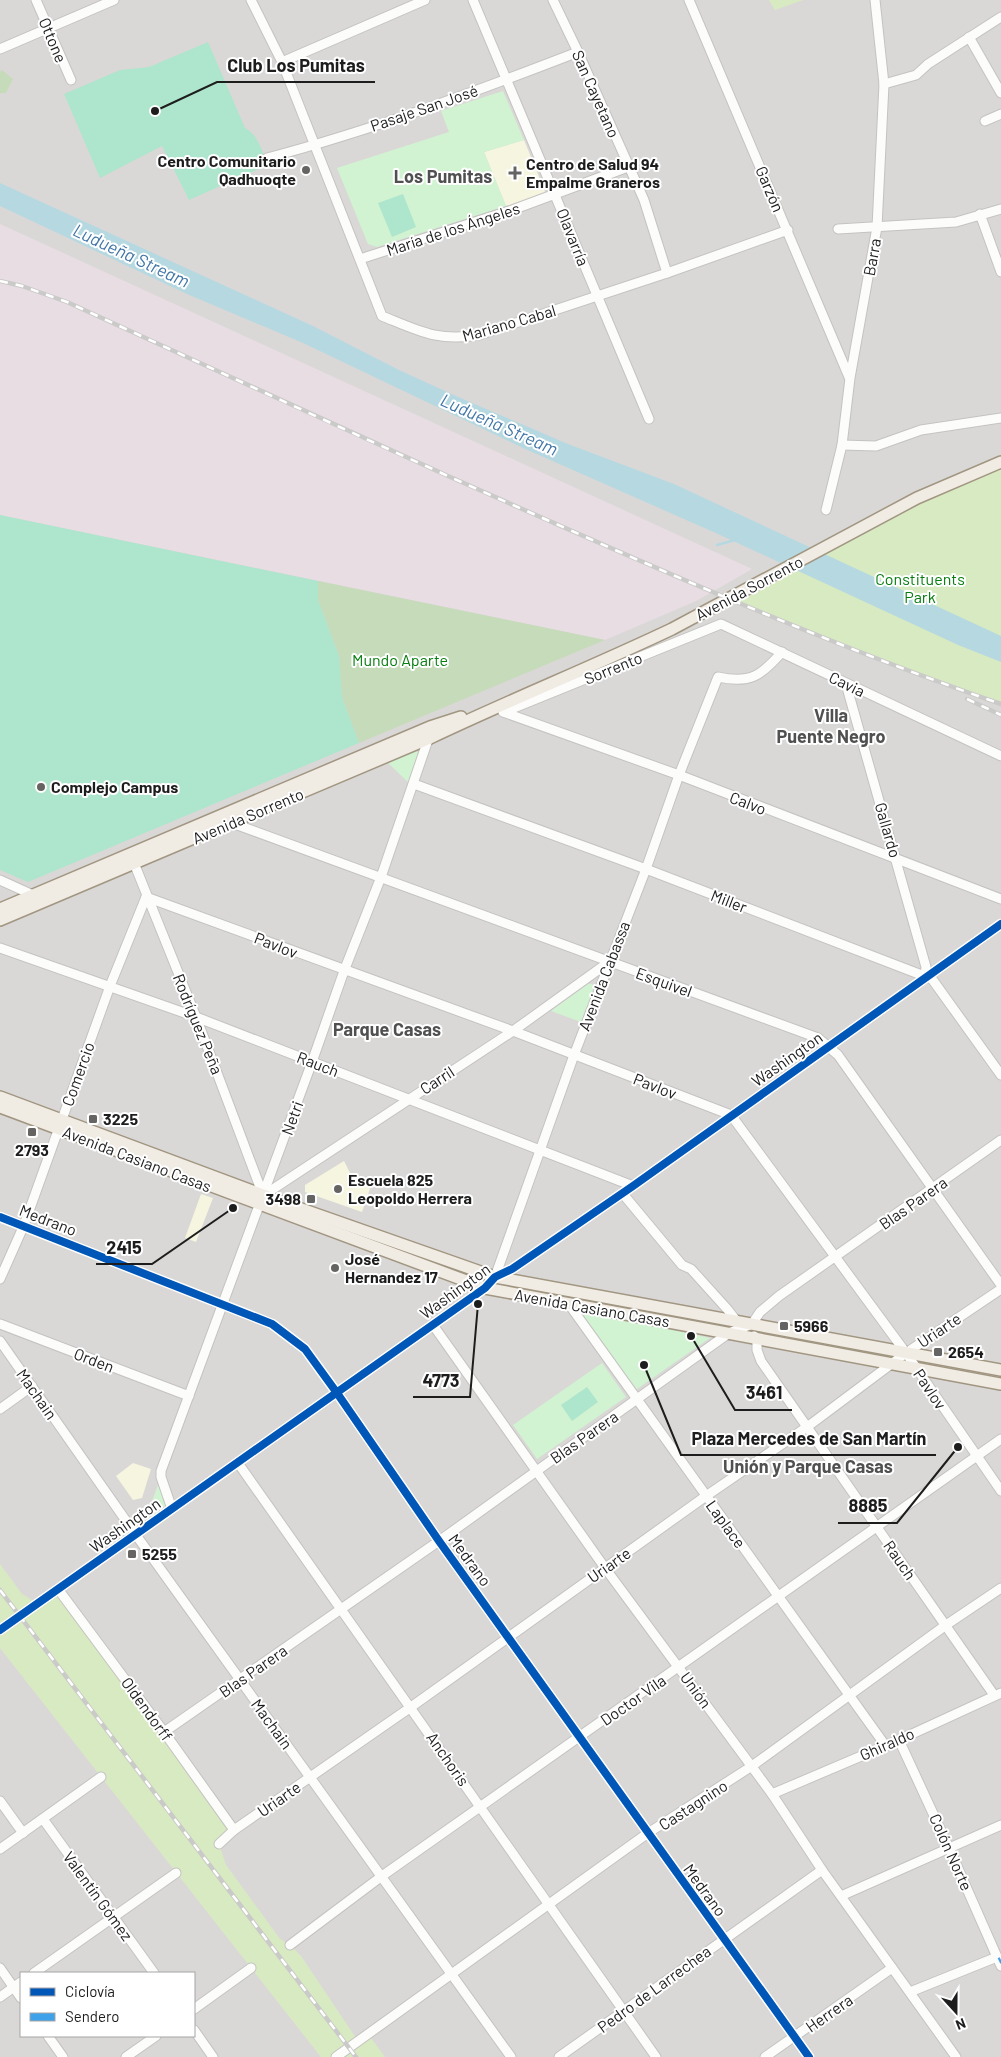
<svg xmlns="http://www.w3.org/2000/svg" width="1001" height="2057" viewBox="0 0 1001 2057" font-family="Barlow,sans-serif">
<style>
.residential{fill:#dad8d7;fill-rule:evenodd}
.industrial{fill:#e9dde4}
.education{fill:#f6f5df}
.grass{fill:#d8eac2}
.forest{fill:#c6dbb9}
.park{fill:#d1f3d1}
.pitch{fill:#aee5cd}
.water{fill:#b6d8e0}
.pier{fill:#dcdbd9}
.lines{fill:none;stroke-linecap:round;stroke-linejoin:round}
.stream{stroke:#b6d8e0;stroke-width:2.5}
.minor-casing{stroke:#c4c3c1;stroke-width:11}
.major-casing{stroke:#a19681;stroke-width:14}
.minor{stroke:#fcfcfb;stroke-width:9}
.major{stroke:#f0ebe3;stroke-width:11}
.rail-casing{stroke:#cacac9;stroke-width:4.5}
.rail{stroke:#fff;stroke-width:2.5;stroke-dasharray:8;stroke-linecap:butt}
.quiet{stroke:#3da2ea;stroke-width:6;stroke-dasharray:12 6;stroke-linecap:butt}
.cycleway-casing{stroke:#fff;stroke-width:11}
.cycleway{stroke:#0057b8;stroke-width:8}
.poi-dot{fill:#656463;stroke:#fff;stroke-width:2}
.labels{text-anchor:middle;stroke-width:4;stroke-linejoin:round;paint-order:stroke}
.street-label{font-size:16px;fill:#1d1d1d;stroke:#fff}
.poi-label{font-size:16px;font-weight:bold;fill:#1d1d1d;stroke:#fff;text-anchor:start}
.park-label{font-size:16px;fill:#087e10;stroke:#fff}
.neighbourhood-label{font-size:18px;font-weight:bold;fill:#505050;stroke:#fff}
.water-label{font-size:18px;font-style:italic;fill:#4377a7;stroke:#fff}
.leader{fill:none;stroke:#1d1d1d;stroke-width:2}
.callout-dot{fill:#1d1d1d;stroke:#fff;stroke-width:2}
.callout-label{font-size:18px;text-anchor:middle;font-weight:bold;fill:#1d1d1d;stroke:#fff;stroke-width:4;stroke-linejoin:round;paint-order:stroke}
</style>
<rect width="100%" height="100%" fill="#ebe9e5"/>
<path class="residential" d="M0,0H1001V462L838,642L920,676L1001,704V2057H0ZM21,1973H194V2036H21Z"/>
<path class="industrial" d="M0,224L752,569L696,601L605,640L0,515Z"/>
<g class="education">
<path d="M524,140L546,194L506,206L484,152Z"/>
<path d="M344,1161L355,1183L373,1180L362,1212L305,1192V1185Z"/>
<path d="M201,1194L213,1198L196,1242L185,1238Z"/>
<path d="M133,1463L151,1469L142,1498L133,1500L116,1476Z"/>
</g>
<g class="grass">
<path d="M769,0H803L775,10Z"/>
<path d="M1001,462V704L920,676L727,599Z"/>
<path d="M0,1564L22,1594L37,1603L58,1589L234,1830L219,1844L226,1865L280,1939L290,1945L301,1956L358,2041L368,2034L385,2057H321L0,1648Z"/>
</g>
<g class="forest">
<path d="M2,70L13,79L6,93H0V72Z"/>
<path d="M318,581L605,640L359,743L342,697L339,656L318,600Z"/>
</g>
<g class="park">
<path d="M503,91L524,140L484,152L506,206L377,247L368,244L337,168L449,132L441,111Z"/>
<path d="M414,749L419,753L412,786L385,760Z"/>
<path d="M588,984H592L594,988L581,1022L551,1011Z"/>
<path d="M577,1310L710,1338L634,1391Z"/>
<path d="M602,1363L626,1397L537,1459L513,1425Z"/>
<path d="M158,1485L166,1505L152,1516L149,1509Z"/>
</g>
<g class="pitch">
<path d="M208,42L245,128C258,134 262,152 268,165L189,200L162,146L100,178L64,94L120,70L149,67Z"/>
<path d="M403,194L416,227L392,237L378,203Z"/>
<path d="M0,515L318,581V600L339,656L342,697L359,743L28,882L0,870Z"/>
<path d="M587,1387L598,1402L572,1421L561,1405Z"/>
</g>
<path class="water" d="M0,183L313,326L399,370L456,396L568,444L674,484L1001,636V662L958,645L718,534L523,448L303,343L187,294L0,206Z"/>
<path class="pier" d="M863,519L873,528L720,612L708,603Z"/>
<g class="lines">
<path class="stream" d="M717,545L735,540"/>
<defs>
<g id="minor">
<path d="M36,0L71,80"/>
<path d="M251,0L282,62L382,316C419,331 438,342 479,335L667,273L788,230"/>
<path d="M473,0L649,419"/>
<path d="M553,0L578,52L644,200L667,273"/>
<path d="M689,0L849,377"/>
<path d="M969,37L1001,93"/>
<path d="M0,49L114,0"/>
<path d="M282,62L425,0"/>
<path d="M884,84L916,75L928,64L1001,17"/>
<path d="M985,121L1001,114"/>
<path d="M267,158C373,130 477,91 578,52"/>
<path d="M980,214L1001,272"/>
<path d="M838,229L956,222L1001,209"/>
<path d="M360,259L512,210L628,167"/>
<path d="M842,445L876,446L921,430L1001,418"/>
<path d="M826,510L842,445L850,378L877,227L884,84L875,0"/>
<path d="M846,684L926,967L925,977"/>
<path d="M503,712L679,775L1001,899"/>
<path d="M504,712L721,624L1001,756"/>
<path d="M414,784L646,869L932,979L1001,1075"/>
<path d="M230,820L232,823L818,1038L838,1055L1001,1285"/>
<path d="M132,858L196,1017L263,1195"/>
<path d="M0,880L33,895L34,898"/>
<path d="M146,897L513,1031L731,1115L906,1353L1001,1491"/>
<path d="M0,948L196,1017L633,1186"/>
<path d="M623,1194L682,1265L691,1269L728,1310L738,1323"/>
<path d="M264,1195L513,1031L609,962"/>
<path d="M0,1217L272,1324L305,1349L337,1393L439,1541L809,2057"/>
<path d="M495,1277L574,1055L646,869L679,775L718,677C750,684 761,676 782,652"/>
<path d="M0,1279L24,1225L110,986L146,897"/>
<path d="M568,1303L885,1745"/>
<path d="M0,1324L189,1396"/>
<path d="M433,1325L605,1568L772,1794L822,1870L956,2057"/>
<path d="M754,1336L757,1338V1350L761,1361L994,1695"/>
<path d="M0,1341L136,1535L511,2057"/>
<path d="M0,1409L32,1386"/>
<path d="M238,1463L656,2057"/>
<path d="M172,1509L161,1477V1471L312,1062L344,971L381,877L430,734"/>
<path d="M58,1589L164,1732L234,1830"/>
<path d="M0,1630L485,1288L495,1277L512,1269L633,1186L1001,924"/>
<path d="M164,1732L439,1541L729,1333L752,1324L760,1312L779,1296L1001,1140"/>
<path d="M899,1740L949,1848L1001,1966"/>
<path d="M772,1794L899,1740L1001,1693"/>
<path d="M0,1801L23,1833"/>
<path d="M43,1819L154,1973"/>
<path d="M219,1844L234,1830L411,1707L706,1496L807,1427L906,1353L1001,1289"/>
<path d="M0,1849L101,1777"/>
<path d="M841,1896L1001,1825"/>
<path d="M290,1945L382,1876L1001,1439"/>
<path d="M0,1968L21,1998"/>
<path d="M34,1973L176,1873"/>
<path d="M910,1992L997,1957"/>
<path d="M0,1997L21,1982"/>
<path d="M194,2009L251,1968"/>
<path d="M194,2030L213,2057"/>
<path d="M48,2036L63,2057"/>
<path d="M126,2057L156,2036"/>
<path d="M336,2057L648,1833L752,1766L946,1625L1001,1588"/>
<path d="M559,2057L822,1870"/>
<path d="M765,2057L892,1968"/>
</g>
<g id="major">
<path d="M0,909L430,727L461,717"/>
<path d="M0,920L430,738C510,700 592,667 672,629L917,498L1001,462"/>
<path d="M0,1097L287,1204L495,1277L1001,1370"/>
<path d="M0,1107L485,1288L1001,1384"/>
</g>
</defs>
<use href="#minor" class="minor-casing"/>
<use href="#major" class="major-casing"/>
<use href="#minor" class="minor"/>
<use href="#major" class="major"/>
<defs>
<g id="rail">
<path d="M0,281L22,286L67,302C194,360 321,419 448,476C630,557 813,639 1001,704"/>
<path d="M967,699L1001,715"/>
<path d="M0,1590L356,2057"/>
</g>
</defs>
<use href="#rail" class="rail-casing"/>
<use href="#rail" class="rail"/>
<path class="quiet" d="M999,1961L1001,1960"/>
<defs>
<g id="cycleway">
<path d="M0,1217L272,1324L305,1349L337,1393L439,1541L809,2057"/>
<path d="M0,1630L485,1288L495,1277L512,1269L633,1186L1001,924"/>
</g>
</defs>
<use href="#cycleway" class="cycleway-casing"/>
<use href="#cycleway" class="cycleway"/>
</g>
<g class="poi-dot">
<circle cx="306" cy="170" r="5"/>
<path d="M512.5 165.5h5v5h5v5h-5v5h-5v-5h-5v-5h5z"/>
<circle cx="41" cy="787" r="5"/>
<rect x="88" y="1114" width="10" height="10" rx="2.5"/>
<rect x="27" y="1127" width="10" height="10" rx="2.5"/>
<circle cx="338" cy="1189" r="5"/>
<rect x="306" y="1194" width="10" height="10" rx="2.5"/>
<circle cx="335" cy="1268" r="5"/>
<rect x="779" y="1321" width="10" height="10" rx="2.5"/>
<rect x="933" y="1347" width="10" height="10" rx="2.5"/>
<rect x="127" y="1549" width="10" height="10" rx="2.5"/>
</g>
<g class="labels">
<g class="street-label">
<text transform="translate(53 40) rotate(67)" y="6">Ottone</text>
<text transform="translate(596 94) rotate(66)" y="6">San Cayetano</text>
<text transform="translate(424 108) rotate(-19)" y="6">Pasaje San José</text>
<text transform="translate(770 189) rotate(67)" y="6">Garzón</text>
<text transform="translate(453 229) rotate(-18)" y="6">María de los Ángeles</text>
<text transform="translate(573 237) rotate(68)" y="6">Olavarría</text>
<text transform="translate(872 257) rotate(-80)" y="6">Barra</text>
<text transform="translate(509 323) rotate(-16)" y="6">Mariano Cabal</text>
<text transform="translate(749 588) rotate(-28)" y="6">Avenida Sorrento</text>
<text transform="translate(613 668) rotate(-22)" y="6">Sorrento</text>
<text transform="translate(847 684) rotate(26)" y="6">Cavia</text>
<text transform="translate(748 803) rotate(21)" y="6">Calvo</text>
<text transform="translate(248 816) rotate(-23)" y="6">Avenida Sorrento</text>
<text transform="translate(888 830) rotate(74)" y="6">Gallardo</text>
<text transform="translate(729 901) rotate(21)" y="6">Miller</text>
<text transform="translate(276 945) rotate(21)" y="6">Pavlov</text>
<text transform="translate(604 976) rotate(-69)" y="6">Avenida Cabassa</text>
<text transform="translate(664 982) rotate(20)" y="6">Esquivel</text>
<text transform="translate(198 1024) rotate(68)" y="6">Rodríguez Peña</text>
<text transform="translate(787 1059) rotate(-35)" y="6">Washington</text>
<text transform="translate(318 1064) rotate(21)" y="6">Rauch</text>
<text transform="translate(78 1074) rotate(-70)" y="6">Comercio</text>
<text transform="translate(437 1080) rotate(-33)" y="6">Carril</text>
<text transform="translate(655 1086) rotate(21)" y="6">Pavlov</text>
<text transform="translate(292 1118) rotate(-70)" y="6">Netri</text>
<text transform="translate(137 1159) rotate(21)" y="6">Avenida Casiano Casas</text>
<text transform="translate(913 1203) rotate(-35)" y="6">Blas Parera</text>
<text transform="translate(48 1220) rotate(21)" y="6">Medrano</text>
<text transform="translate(455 1291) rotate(-36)" y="6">Washington</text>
<text transform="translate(592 1308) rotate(10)" y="6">Avenida Casiano Casas</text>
<text transform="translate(939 1330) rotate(-34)" y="6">Uriarte</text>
<text transform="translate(94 1360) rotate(21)" y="6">Orden</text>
<text transform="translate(930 1389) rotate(56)" y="6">Pavlov</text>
<text transform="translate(37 1394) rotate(55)" y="6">Machain</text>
<text transform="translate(584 1437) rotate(-35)" y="6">Blas Parera</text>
<text transform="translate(726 1524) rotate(54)" y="6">Laplace</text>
<text transform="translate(125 1525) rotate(-35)" y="6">Washington</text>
<text transform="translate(470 1560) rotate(54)" y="6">Medrano</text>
<text transform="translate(900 1560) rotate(55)" y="6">Rauch</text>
<text transform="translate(609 1565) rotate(-35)" y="6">Uriarte</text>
<text transform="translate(253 1671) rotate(-35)" y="6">Blas Parera</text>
<text transform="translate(696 1690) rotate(54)" y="6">Unión</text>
<text transform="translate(633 1700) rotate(-35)" y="6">Doctor Vila</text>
<text transform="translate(147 1709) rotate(54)" y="6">Oldendorff</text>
<text transform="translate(272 1724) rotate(54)" y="6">Machain</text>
<text transform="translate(887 1744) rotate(-24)" y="6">Ghiraldo</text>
<text transform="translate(448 1759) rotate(55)" y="6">Anchoris</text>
<text transform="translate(279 1799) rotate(-35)" y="6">Uriarte</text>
<text transform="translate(693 1805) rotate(-33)" y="6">Castagnino</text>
<text transform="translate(951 1852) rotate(66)" y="6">Colón Norte</text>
<text transform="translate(705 1890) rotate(54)" y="6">Medrano</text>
<text transform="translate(98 1896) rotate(54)" y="6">Valentín Gómez</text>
<text transform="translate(654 1989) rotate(-36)" y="6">Pedro de Larrechea</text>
<text transform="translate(829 2013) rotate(-35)" y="6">Herrera</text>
</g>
<g class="poi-label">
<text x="296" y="167" text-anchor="end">Centro Comunitario<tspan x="296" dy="18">Qadhuoqte</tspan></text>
<text x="526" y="170">Centro de Salud 94<tspan x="526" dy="18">Empalme Graneros</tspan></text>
<text x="51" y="793">Complejo Campus</text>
<text x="103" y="1125">3225</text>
<text x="32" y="1156" text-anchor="middle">2793</text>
<text x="348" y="1186">Escuela 825<tspan x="348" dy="18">Leopoldo Herrera</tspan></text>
<text x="301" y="1205" text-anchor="end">3498</text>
<text x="345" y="1265">José<tspan x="345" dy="18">Hernandez 17</tspan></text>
<text x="794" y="1332">5966</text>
<text x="948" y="1358">2654</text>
<text x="142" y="1560">5255</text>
</g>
<g class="park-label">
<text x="920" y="585">Constituents<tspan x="920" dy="18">Park</tspan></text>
<text x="400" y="666">Mundo Aparte</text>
</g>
<g class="neighbourhood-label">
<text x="443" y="183">Los Pumitas</text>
<text x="831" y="722">Villa<tspan x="831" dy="21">Puente Negro</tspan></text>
<text x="387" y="1036">Parque Casas</text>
<text x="808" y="1473">Unión y Parque Casas</text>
</g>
<g class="water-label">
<text transform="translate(131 256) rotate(25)" y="6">Ludueña Stream</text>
<text transform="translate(499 425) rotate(24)" y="6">Ludueña Stream</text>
</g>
</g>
<path class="leader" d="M155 111L217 82H375M233 1208L152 1264H96M478 1304L470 1397H413M691 1336L735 1410H792M644 1365L681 1455H936M958 1447L897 1523H838"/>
<g class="callout-dot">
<circle cx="155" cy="111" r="5"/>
<circle cx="233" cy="1208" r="5"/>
<circle cx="478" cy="1304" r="5"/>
<circle cx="691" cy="1336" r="5"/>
<circle cx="644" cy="1365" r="5"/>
<circle cx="958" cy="1447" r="5"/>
</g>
<g class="callout-label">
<text x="296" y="72">Club Los Pumitas</text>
<text x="124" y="1254">2415</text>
<text x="441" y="1387">4773</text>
<text x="764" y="1399">3461</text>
<text x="809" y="1445">Plaza Mercedes de San Martín</text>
<text x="868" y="1512">8885</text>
</g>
<rect x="20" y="1972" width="175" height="65" fill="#ffffff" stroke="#a5a5a5"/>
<rect x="30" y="1988" width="25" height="8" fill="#0057b8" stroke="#a5a5a5"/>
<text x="65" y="1997" font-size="15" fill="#1d1d1d">Ciclovía</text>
<rect x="30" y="2013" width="25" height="8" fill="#3da2ea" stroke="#a5a5a5"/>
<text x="65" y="2022" font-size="15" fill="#1d1d1d">Sendero</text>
<g transform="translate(956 2012) rotate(159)" stroke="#ffffff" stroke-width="4" paint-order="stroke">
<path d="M0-4L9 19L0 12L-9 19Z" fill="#1d1d1d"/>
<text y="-8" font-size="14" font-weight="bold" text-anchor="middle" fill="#1d1d1d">N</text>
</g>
</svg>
